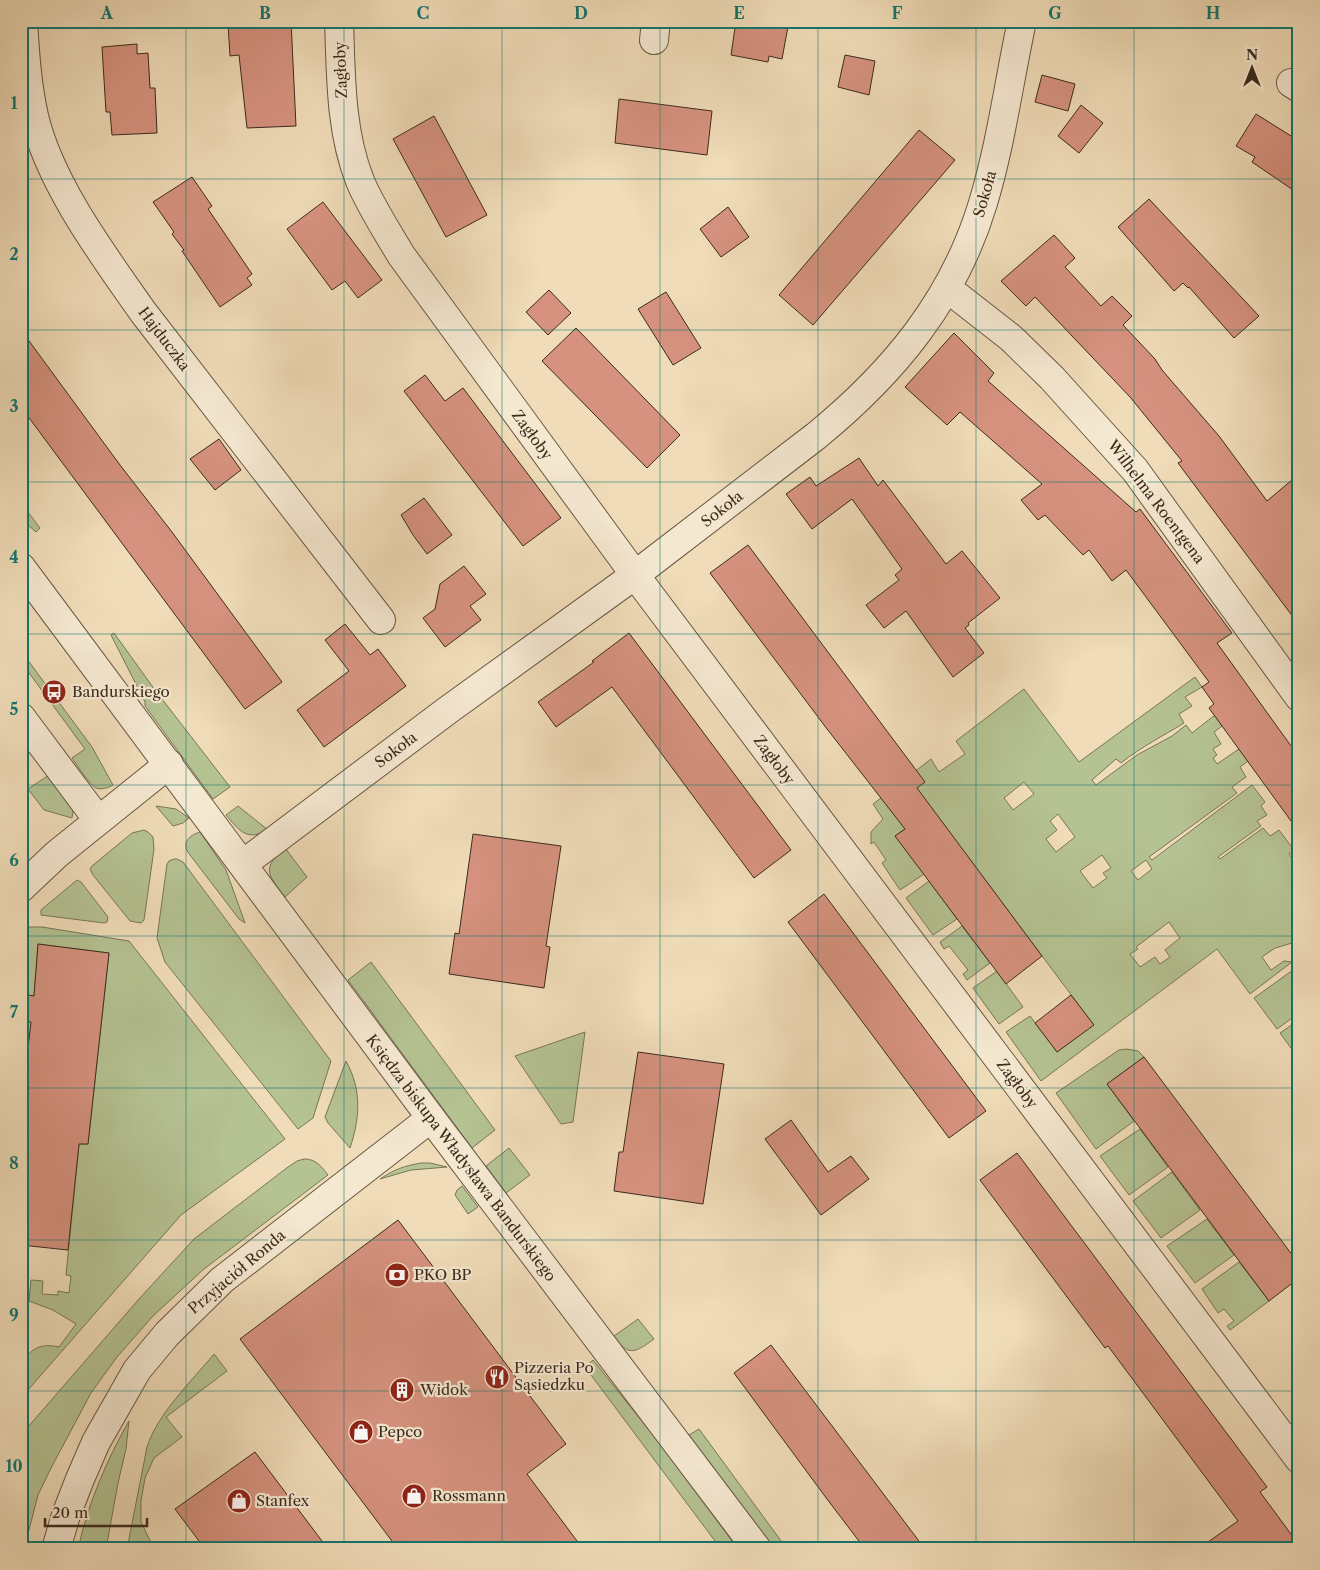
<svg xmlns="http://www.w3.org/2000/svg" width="1320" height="1570" viewBox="0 0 1320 1570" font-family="'Libre Caslon Text',serif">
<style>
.green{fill:#b5c292;stroke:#787658;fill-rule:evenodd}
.building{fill:#d6927f;stroke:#3b2b1d}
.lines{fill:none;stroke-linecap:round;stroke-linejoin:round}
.minor-casing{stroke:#685744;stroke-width:30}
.minor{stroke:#f5e8d1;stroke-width:28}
.grid{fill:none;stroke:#0f766e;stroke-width:1;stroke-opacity:0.55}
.labels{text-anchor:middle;stroke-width:4.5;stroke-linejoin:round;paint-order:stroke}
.street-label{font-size:15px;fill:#3b2b1d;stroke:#f5e8d1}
.poi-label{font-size:15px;fill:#3b2b1d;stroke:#f5e8d1;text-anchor:start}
.neatline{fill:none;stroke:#0f766e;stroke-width:2}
.grid-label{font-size:16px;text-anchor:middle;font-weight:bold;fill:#0f766e}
</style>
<rect width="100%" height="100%" fill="#f0dcb8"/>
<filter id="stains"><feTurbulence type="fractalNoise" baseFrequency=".004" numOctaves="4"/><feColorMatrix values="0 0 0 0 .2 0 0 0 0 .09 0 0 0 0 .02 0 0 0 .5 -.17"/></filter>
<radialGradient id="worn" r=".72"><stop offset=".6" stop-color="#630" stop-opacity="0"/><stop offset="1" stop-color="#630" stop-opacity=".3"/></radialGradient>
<g class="green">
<path d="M21,503L40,528L36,532L21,519Z"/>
<path d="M114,633L155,690L230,787L213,799L145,706V702L111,635Z"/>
<path d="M21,651L92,747L113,785C108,788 101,790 96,788C89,784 77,765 72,758L85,749L21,662Z"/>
<path d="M1195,677L1202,687L1185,697L1192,706L1179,714L1184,723C1163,736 1141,747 1121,763L1116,759L1092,780L1096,785L1137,755L1172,736L1186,725L1192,733L1215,715L1222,726L1214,732L1221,744L1213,749L1217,755L1213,758L1217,764L1239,749L1248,761L1240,767L1246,777L1232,787L1237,793L1149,857L1152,860L1252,785L1265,802L1261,806L1267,815L1257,821L1261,826L1218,857L1220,859L1263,828L1270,836L1279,830L1294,850L1289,854L1294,861L1299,859V941L1275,948L1262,957L1271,970L1284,961L1292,962L1250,994L1217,949L1041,1081L1006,1032L1030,1016L1057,1052L1093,1024L932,809L895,836L924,874L900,890L882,863L886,860L874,842L871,844V832L883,819L873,804L931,759L939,772L965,754L956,741L1024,689L1079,762ZM1024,782L1034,794L1013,810L1004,798ZM1058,814L1075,837L1056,852L1046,839L1057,830L1050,821ZM1102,855L1111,868L1103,873L1107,878L1093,888L1080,871ZM1146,860L1152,869L1138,880L1131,871ZM1169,922L1180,938L1165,950L1170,957L1160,964L1155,957L1140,967L1130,954L1138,949L1136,947Z"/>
<path d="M49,775L71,807L73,811L72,818L44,810L28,789Z"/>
<path d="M156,806L176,809L189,818L183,823L173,826Z"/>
<path d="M238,806L268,830C246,842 239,830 226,815Z"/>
<path d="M144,830L148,832L153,837L154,849L144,920L141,923L130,921L93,875L90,869L92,866L132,833Z"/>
<path d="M200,832L226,870L245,923L239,919L187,851C183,840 191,835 200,832Z"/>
<path d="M285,848L307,877L285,897C268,875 261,868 285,848Z"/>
<path d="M174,859H177L183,862L331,1061L313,1118L298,1129L165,962L157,938L167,864L169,861Z"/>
<path d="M77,880L81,882L108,917L107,922L104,923L41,915V910Z"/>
<path d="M929,881L957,919L933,935L906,898Z"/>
<path d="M962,926L990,963L967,980L963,974L968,970L949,946L944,949L940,942Z"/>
<path d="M24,927H42L129,941L285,1139L181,1215L21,1398V1362C33,1348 40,1343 59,1347L76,1324L53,1310L29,1301L31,1280L43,1281L42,1294L58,1295V1291L69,1293L71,1276L66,1275L79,1144H88L109,953L38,944L34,996L21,994V931Z"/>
<path d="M371,962L495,1130L472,1148L348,980Z"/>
<path d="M1299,968V1013L1277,1029L1254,998L1293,970Z"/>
<path d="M997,971L1023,1007L999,1024L973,988Z"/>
<path d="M1299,1020V1059L1280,1033Z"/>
<path d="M21,1021L37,1022L29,1083L21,1082Z"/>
<path d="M585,1032L573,1122L561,1124L515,1056Z"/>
<path d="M1126,1049L1138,1051L1144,1057L1107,1084L1134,1121L1096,1149L1056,1093L1119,1050Z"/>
<path d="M346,1061C362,1090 360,1118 350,1148L328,1123L325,1117Z"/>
<path d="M1140,1129L1168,1167L1129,1195L1100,1156Z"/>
<path d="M509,1148L530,1175L506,1193L486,1166Z"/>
<path d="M304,1159C316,1159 321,1166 328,1175L204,1269L153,1316L117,1357L91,1393L51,1468L38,1495L24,1549H21V1435L139,1299L194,1239L288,1167L297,1161Z"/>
<path d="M421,1163H430L447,1167L411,1170L380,1179C395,1169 404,1166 421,1163Z"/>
<path d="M1172,1172L1200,1210L1161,1238L1133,1201Z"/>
<path d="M462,1186L478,1207L468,1214L455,1195L457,1190Z"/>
<path d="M1207,1219L1234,1255L1195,1283L1167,1246Z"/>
<path d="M1239,1262L1269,1301L1230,1330L1227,1326L1234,1321L1224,1309L1218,1313L1202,1289Z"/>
<path d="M638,1319L654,1339C635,1353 628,1357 614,1336Z"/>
<path d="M214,1354L227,1371L166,1417L182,1437L154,1458L145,1478L141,1501V1522L154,1549H127L147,1447C158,1413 191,1382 214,1354Z"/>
<path d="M593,1360L657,1440L738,1549H721L585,1367Z"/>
<path d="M129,1421L126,1449L118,1483L106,1549H78C88,1504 106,1461 129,1421Z"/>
<path d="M699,1429L787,1549H775L689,1435Z"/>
</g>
<g class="building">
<path d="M291,21L296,126L247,128L239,55L230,56L228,24Z"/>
<path d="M736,21H789L782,59L769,56L768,62L731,55Z"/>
<path d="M137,44V54L148,53L150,88H155L157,133L112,135L110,112H106L102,47Z"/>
<path d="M845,55L875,61L869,95L838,87Z"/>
<path d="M1042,75L1075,84L1068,111L1035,102Z"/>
<path d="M619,99L712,111L707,155L615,143Z"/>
<path d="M1081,105L1103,123L1079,153L1058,136Z"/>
<path d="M1256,114L1299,141V194L1252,162L1255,157L1236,146Z"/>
<path d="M434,116L487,215L446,237L393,139Z"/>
<path d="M919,130L955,160L813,325L779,295Z"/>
<path d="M192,177L212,206L208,209L252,274L247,278L252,285L220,307L182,251L184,250L172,234L174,232L153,202Z"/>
<path d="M1149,199L1259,316L1234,338L1189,287L1188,288L1183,283L1174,291L1118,227Z"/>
<path d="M323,202L382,280L358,298L345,281L332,290L287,229Z"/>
<path d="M728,207L749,237L721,257L700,229Z"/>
<path d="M1054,235L1075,258L1065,267L1101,306L1112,296L1132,316L1123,325L1155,359L1162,370L1219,436L1267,501L1299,474V625L1178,463L1182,461L1130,397L1035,297L1026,306L1001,281Z"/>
<path d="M549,290L571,313L548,335L526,312Z"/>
<path d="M666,292L701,348L673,365L638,309Z"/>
<path d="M576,328L680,435L647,468L542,361Z"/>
<path d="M21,330L120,465L172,532L282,682L245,709L21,407Z"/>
<path d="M954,333L994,373L988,381L1136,512L1140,509L1232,633L1217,643L1299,757V832L1209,708L1214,704L1202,687L1209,682L1126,570L1112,581L1089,550L1083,555L1045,515L1038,520L1021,500L1042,484L960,412L947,425L905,387Z"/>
<path d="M425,375L445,401L463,388L561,518L523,546L404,391Z"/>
<path d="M219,439L241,470L215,490L190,459Z"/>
<path d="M859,458L878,486L883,480L946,564L962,551L1000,598L968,623L969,625L965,628L984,653L953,677L906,611L884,628L866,605L899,580L895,575L902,569L852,499L812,529L786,494L810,477L816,486Z"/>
<path d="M424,498L452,535L427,554L413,535L401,515Z"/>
<path d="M748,545L925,782L917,788L1042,956L1006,984L895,836L905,829L824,725L710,573Z"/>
<path d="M464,566L486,594L470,606L481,620L445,647L423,618L435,609L440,584Z"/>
<path d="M345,624L370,655L378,649L406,686L324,747L297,710L349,671L325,640Z"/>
<path d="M629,633L791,850L754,878L612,687L556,727L538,702L594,662L592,661Z"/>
<path d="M473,834L561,846L546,946L550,947L544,988L449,974L455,933L459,934Z"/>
<path d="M824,894L986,1111L949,1138L788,922Z"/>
<path d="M38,944L109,953L88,1144H79L68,1250L21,1245V1082L24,1083L31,1022L21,1021V994L34,996Z"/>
<path d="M1071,995L1094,1025L1057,1052L1035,1023Z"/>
<path d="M638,1052L724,1064L703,1204L614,1191L619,1152H623Z"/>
<path d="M1144,1057L1299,1264V1278L1269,1301L1107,1084Z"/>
<path d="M791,1120L828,1172L851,1156L869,1179L821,1215L765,1139Z"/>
<path d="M1017,1153L1267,1487L1260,1492L1299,1545V1549H1198L1238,1521L1108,1346L1105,1348L980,1180Z"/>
<path d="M398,1220L566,1444L527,1474L583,1549H398L240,1339Z"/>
<path d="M771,1345L817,1406L925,1549H865L827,1499L734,1373Z"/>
<path d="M255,1452L328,1549H205L175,1509Z"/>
</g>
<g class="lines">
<defs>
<g id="minor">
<path d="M23,21C25,53 27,85 34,116C50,184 103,255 143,312L381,620"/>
<path d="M339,21C341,75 340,130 360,181C371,207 387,231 401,255L635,575L1299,1459"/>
<path d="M654,40L656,21"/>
<path d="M1291,83L1299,88"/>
<path d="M947,288L1011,338L1052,378L1135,470L1299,697"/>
<path d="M21,567L434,1122L757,1549"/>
<path d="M21,717L98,820"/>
<path d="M243,864L448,710L635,575L816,436C893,373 954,300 983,203C1001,144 1009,81 1022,21"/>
<path d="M21,888L57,854L169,764"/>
<path d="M56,1549L66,1515L80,1479L96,1442L137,1370L167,1334L222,1280L431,1118"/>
</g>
</defs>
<use href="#minor" class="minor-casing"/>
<use href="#minor" class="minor"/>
</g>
<path class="grid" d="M186,21V1549M344,21V1549M502,21V1549M660,21V1549M818,21V1549M976,21V1549M1134,21V1549M21,179H1299M21,330H1299M21,482H1299M21,634H1299M21,785H1299M21,936H1299M21,1088H1299M21,1240H1299M21,1391H1299"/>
<defs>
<symbol id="bus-disc" viewBox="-11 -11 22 22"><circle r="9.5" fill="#8f2418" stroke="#f5e8d1"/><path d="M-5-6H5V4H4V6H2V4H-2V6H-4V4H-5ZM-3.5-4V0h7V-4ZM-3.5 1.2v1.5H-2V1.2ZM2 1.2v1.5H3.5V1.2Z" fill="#fff"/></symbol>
<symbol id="bank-disc" viewBox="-11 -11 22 22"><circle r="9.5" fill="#8f2418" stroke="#f5e8d1"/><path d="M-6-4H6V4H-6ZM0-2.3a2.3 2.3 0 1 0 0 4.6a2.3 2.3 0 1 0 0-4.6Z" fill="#fff"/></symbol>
<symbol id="restaurant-disc" viewBox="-11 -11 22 22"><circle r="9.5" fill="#8f2418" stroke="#f5e8d1"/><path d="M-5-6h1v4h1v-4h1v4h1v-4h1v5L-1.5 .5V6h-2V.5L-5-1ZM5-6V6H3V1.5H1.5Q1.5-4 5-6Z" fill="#fff"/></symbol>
<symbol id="building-disc" viewBox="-11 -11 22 22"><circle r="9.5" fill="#8f2418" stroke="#f5e8d1"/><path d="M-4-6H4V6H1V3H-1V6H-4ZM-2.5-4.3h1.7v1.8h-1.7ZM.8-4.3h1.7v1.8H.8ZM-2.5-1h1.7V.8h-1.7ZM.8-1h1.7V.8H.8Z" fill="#fff"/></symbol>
<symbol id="shop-disc" viewBox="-11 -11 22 22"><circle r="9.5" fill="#8f2418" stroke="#f5e8d1"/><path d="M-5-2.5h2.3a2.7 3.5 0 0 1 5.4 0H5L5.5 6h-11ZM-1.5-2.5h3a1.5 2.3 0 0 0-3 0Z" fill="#fff"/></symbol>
</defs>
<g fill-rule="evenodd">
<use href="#bus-disc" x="40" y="678" width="28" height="28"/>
<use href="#bank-disc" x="383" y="1261" width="28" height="28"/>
<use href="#restaurant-disc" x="483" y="1363" width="28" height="28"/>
<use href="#building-disc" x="388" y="1376" width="28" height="28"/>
<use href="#shop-disc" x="347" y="1418" width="28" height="28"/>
<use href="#shop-disc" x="400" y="1482" width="28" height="28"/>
<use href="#shop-disc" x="225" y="1487" width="28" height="28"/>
</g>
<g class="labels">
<g class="street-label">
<text transform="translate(341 70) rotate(-92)" y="5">Zagłoby</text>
<text transform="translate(985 194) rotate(-74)" y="5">Sokoła</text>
<text transform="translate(164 339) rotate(53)" y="5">Hajduczka</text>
<text transform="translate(532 435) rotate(54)" y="5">Zagłoby</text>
<text transform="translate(1156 502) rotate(53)" y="5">Wilhelma Roentgena</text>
<text transform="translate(722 509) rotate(-38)" y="5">Sokoła</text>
<text transform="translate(396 750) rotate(-37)" y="5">Sokoła</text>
<text transform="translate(774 760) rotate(53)" y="5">Zagłoby</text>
<text transform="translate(1017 1084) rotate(53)" y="5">Zagłoby</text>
<text transform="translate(461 1158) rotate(53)" y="5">Księdza biskupa Władysława Bandurskiego</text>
<text transform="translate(237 1272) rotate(-40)" y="5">Przyjaciół Ronda</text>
</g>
<g class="poi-label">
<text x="72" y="697">Bandurskiego</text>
<text x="414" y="1280">PKO BP</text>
<text x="514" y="1373">Pizzeria Po<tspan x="514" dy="17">Sąsiedzku</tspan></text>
<text x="420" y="1395">Widok</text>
<text x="378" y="1437">Pepco</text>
<text x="432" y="1501">Rossmann</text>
<text x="256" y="1506">Stanfex</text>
</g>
</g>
<rect width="1320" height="1570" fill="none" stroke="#f0dcb8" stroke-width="55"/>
<g transform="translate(1252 68)" stroke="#f5e8d1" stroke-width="4" paint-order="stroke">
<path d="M0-4L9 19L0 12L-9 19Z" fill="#3b2b1d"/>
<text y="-8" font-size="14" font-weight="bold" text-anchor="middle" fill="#3b2b1d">N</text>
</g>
<path d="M45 1518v8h102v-8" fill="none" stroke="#3b2b1d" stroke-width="2.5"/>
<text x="52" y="1518" font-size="15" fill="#3b2b1d" stroke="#f5e8d1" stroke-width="4" paint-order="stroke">20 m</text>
<rect x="28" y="28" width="1264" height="1514" class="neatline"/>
<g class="grid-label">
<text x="107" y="19">A</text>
<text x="265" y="19">B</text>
<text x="423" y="19">C</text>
<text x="581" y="19">D</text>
<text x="739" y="19">E</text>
<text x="897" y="19">F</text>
<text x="1055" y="19">G</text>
<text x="1213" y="19">H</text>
<text x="14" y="109">1</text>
<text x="14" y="260">2</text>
<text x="14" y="412">3</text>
<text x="14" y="563">4</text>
<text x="14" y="715">5</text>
<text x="14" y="866">6</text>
<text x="14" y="1018">7</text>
<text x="14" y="1169">8</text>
<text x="14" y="1321">9</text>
<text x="14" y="1472">10</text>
</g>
<rect width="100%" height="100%" filter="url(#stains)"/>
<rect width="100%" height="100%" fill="url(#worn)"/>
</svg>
